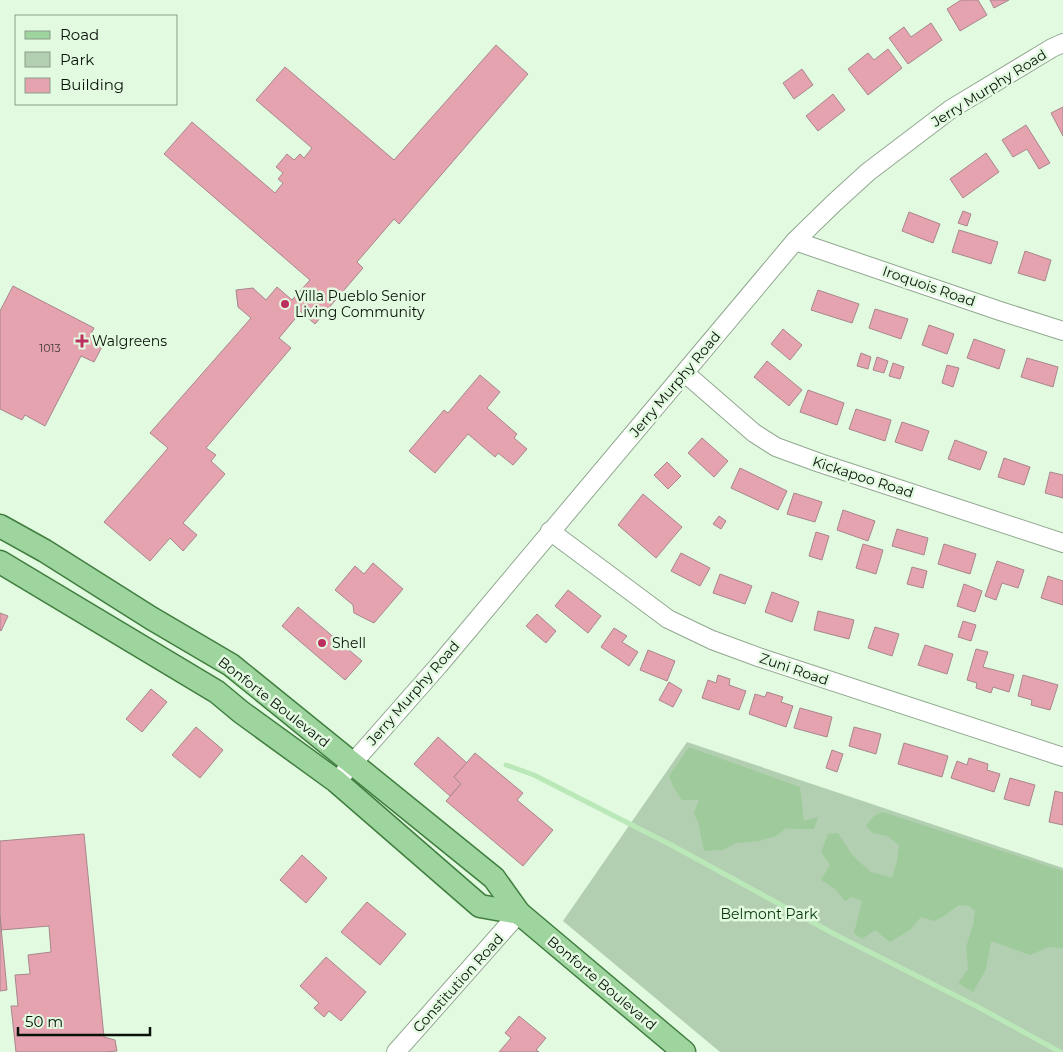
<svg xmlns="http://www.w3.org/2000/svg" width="1063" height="1052" viewBox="0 0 1063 1052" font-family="Montserrat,sans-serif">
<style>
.green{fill:#b3cfb1}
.forest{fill:#9fcb9c}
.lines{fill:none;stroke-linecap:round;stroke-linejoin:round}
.stream{stroke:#bbe8b8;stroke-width:5}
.building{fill:#e5a3b0;stroke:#a8868c}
.minor-casing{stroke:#91a890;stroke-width:20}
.major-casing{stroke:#407e3f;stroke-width:25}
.minor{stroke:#fff;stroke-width:18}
.major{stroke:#9ed49d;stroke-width:22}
.poi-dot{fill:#bc2e5d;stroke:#e2fae0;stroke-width:2}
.labels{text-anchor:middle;stroke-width:5;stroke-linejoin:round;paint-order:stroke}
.number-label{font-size:11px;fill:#403633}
.street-label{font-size:14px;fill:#091109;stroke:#e2fae0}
.poi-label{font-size:14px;fill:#091109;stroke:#e2fae0;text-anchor:start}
.park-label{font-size:14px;fill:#053507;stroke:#e2fae0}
</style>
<rect width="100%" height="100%" fill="#e2fae0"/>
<path class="green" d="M687,742L1063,868V1052H720L563,921Z"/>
<g class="forest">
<path d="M689,747L800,787L804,821L818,817L814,829H797L786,828L776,836L759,841L736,843L723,850L704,851L698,822L694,813L699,800H682L674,788L669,776Z"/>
<path d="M883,812L1063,871V948L1049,947L1030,955L991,941L986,969L973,992L958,983L968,969L966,947L973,925L975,911L969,906L959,905L944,916L934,921L921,917L910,930L890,942L875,930L862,939L854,933L862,901L852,897L845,901L835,889L821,880L830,865L821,852L828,834L838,833L853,856L871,872L892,878L897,861L899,845L887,836L873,833L866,826L874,816Z"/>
</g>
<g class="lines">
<path class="stream" d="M506,765L534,775L673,846L836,935L978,1007L1060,1052"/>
</g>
<g class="building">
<path d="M961,0H978L987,15L960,31L947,9Z"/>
<path d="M990,0H1009L994,8Z"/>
<path d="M931,23L942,40L908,64L889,38L904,27L911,37Z"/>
<path d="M496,45L528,74L399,224L394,219L357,262L363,268L315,324L300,311L294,318L295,319L279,338L291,348L206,448L216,455L211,461L225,474L183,523L197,535L183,551L170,538L150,561L104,522L168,448L150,433L251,318L238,307L236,290L253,288L266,300L277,287L292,300L310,280L164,154L192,122L275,193L283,183L278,179L283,173L276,167L287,154L294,160L300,154L304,158L312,148L256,100L285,67L394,160Z"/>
<path d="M888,49L902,68L868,95L848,69L868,53L874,60Z"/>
<path d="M802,69L813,85L794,99L783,83Z"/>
<path d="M833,94L845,110L818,131L806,116Z"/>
<path d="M1063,107V136L1051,113Z"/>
<path d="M1026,125L1050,163L1039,169L1027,149L1013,157L1002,140Z"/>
<path d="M986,153L999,172L963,198L950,179Z"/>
<path d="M963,211L971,214L967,226L958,223Z"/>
<path d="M909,212L940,224L933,243L902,231Z"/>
<path d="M959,230L998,242L991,264L952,252Z"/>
<path d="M1025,251L1051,260L1045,281L1018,273Z"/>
<path d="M13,286L94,328L91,334L105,341L94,362L81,356L45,426L25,415L22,420L0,409V311Z"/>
<path d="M818,290L859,304L852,323L811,310Z"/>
<path d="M875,309L908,319L901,339L869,328Z"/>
<path d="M929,325L954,334L947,354L922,345Z"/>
<path d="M783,329L802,345L790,360L771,344Z"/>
<path d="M974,339L1005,350L999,369L967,358Z"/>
<path d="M861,353L871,357L868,369L857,366Z"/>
<path d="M877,357L888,361L884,373L873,370Z"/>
<path d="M1027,358L1058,367L1053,387L1021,377Z"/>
<path d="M767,361L802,390L789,406L754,377Z"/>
<path d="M893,363L904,367L900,379L889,376Z"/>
<path d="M947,365L959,368L953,387L942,383Z"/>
<path d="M480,375L500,392L487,408L517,434L514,438L527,449L513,465L498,453L495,457L468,434L435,473L409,451L444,410L448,413Z"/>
<path d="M808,390L844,403L837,425L800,412Z"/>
<path d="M856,409L891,420L885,441L849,429Z"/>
<path d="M902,422L929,431L922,451L895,442Z"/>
<path d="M702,438L728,461L714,477L688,453Z"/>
<path d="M955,440L987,452L980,470L948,459Z"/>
<path d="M1004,458L1030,467L1024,485L998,477Z"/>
<path d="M667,462L681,476L668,489L654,475Z"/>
<path d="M740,468L787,491L778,510L731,488Z"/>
<path d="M1050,472L1063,475V498L1045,493Z"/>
<path d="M794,493L822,502L815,522L787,514Z"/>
<path d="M643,494L682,527L656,558L618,525Z"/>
<path d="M843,510L875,521L868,541L837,530Z"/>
<path d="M719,516L726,521L721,529L713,524Z"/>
<path d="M897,529L928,538L924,555L892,546Z"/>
<path d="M816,532L829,536L822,560L809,556Z"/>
<path d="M863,544L883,550L876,574L856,568Z"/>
<path d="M944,544L976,554L970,574L938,564Z"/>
<path d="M681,553L710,568L700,586L671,571Z"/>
<path d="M997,561L1024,570L1018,588L1002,583L996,600L985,596Z"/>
<path d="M373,563L403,589L374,623L354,613L353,605L335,590L355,566L364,574Z"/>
<path d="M912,567L927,571L923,588L907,584Z"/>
<path d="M720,574L752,586L745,604L713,593Z"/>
<path d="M1048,576L1063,581V605L1041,598Z"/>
<path d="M964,584L982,591L975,612L957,606Z"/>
<path d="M568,590L601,616L588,633L555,606Z"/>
<path d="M772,592L799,602L792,622L765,612Z"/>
<path d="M298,607L362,661L345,680L282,626Z"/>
<path d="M818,611L854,620L849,639L814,630Z"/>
<path d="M0,613L8,616L1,631L0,630Z"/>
<path d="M537,614L556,631L546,643L526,626Z"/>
<path d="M963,621L976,625L971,641L958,637Z"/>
<path d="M875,627L899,634L892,656L868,648Z"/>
<path d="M614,628L627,636L622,642L638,652L629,666L601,647Z"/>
<path d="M925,645L953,654L947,674L918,665Z"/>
<path d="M976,649L988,652L983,667L1014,675L1009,692L993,687L991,693L976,688L977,683L967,680Z"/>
<path d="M648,650L675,661L667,681L640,670Z"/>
<path d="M718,675L730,679L729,685L746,691L739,710L702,698L708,680L716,683Z"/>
<path d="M1023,675L1058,685L1050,710L1031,705L1032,700L1018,696Z"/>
<path d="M669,682L682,690L673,707L659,700Z"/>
<path d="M151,689L167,702L142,732L126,719Z"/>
<path d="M767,692L783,697L781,702L793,706L786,727L749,714L755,694L765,697Z"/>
<path d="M800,708L832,717L827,737L794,728Z"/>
<path d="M196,727L223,750L200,778L172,755Z"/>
<path d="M854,727L881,734L876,754L849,746Z"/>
<path d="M438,737L467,763L454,777L461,784L450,796L414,764Z"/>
<path d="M904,743L948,756L942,777L898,764Z"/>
<path d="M832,750L843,754L837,772L826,768Z"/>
<path d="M475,753L523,793L517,800L553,830L523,866L446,801L461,784L454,777Z"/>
<path d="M969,758L988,764L987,770L1000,774L994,792L951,778L957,761L967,765Z"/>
<path d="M1010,778L1035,785L1029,806L1004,799Z"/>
<path d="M1055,791L1063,793V825L1049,822Z"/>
<path d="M84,834L104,1037L115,1040L117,1051L104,1052H16L11,1006H18L15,975L30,974L28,955L51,952L49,926L1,930L0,916V841Z"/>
<path d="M302,855L327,878L306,903L280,880Z"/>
<path d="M367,902L406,934L380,965L341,932Z"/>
<path d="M0,916L7,990L0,991Z"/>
<path d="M326,957L366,992L341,1021L329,1011L324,1017L314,1008L319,1003L300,986Z"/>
<path d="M519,1016L546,1038L536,1050L539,1052H499L511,1038L505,1033Z"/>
</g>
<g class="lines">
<defs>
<g id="minor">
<path d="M795,241L1000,311L1063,331"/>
<path d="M685,373L754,433L776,447L820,463L1063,543"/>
<path d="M550,531L668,619L712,640L761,658L1063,757"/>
<path d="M344,773L439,665L795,241L834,203L868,172L951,109L1052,48L1063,43"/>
<path d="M396,1052L519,913"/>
</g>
<g id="major">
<path d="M0,526L45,551L151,618L231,665L494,878L519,913L684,1052"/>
<path d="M0,562L217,692L241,712L336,781L480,906L519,913"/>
</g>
</defs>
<use href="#minor" class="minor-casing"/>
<use href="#major" class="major-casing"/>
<use href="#minor" class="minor"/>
<use href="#major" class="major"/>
</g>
<g class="poi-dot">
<circle cx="285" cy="304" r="5"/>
<path d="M79.5 333.5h5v5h5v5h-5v5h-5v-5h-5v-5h5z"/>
<circle cx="322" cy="643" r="5"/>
</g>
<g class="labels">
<g class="number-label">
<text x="50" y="352">1013</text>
</g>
<g class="street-label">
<text transform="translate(989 88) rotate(-32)" y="5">Jerry Murphy Road</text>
<text transform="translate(929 286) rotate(19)" y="5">Iroquois Road</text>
<text transform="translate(675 384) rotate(-50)" y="5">Jerry Murphy Road</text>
<text transform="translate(863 477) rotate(18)" y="5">Kickapoo Road</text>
<text transform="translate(794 669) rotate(19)" y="5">Zuni Road</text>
<text transform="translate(413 693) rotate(-49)" y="5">Jerry Murphy Road</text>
<text transform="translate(274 702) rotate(38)" y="5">Bonforte Boulevard</text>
<text transform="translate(458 983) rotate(-48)" y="5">Constitution Road</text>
<text transform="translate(602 983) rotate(40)" y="5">Bonforte Boulevard</text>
</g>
<g class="poi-label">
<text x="295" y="301">Villa Pueblo Senior<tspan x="295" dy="16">Living Community</tspan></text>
<text x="92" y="346">Walgreens</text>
<text x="332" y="648">Shell</text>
</g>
<g class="park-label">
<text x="769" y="919">Belmont Park</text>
</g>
</g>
<rect x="15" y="15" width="162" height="90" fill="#e2fae0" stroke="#8b9d8a"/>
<rect x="25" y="31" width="25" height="8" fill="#9ed49d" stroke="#8b9d8a"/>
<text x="60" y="40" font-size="15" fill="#091109">Road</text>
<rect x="25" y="52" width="25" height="15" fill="#b3cfb1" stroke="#8b9d8a"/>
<text x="60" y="65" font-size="15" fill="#091109">Park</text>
<rect x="25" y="78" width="25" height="15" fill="#e5a3b0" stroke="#8b9d8a"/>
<text x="60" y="90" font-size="15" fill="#091109">Building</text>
<path d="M18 1027v8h132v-8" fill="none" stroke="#091109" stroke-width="2.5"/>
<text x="25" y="1027" font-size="15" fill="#091109" stroke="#e2fae0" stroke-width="4" paint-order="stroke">50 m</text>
</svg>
